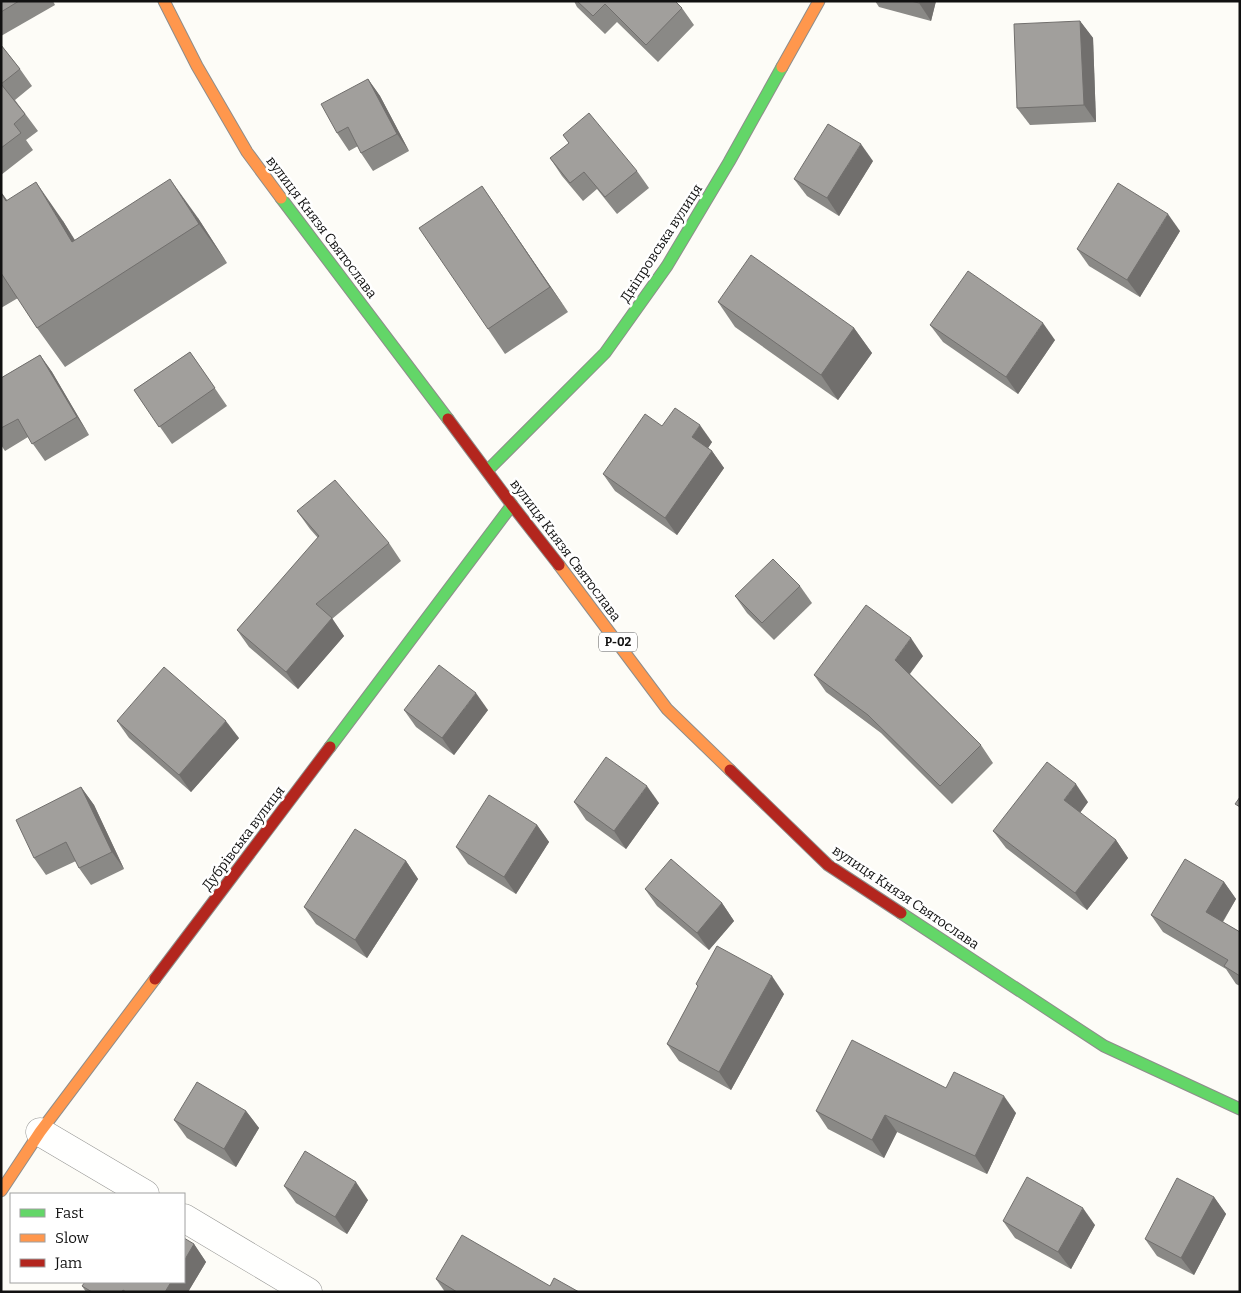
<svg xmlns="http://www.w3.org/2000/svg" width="1241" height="1293" viewBox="0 0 1241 1293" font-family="Bitter,serif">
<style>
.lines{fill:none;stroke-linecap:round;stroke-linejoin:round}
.street-casing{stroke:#979795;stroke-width:29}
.fast-casing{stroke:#8e8d8b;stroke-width:13}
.slow-casing{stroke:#8e8d8b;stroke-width:13}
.jam-casing{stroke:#8e8d8b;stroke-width:13}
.street{stroke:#fffffe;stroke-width:28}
.fast{stroke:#63d668;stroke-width:11}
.slow{stroke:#ff974d;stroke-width:11}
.jam{stroke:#b3261e;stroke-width:11}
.wall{fill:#8a8986}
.shaded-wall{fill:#716f6d}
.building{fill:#a19f9c;stroke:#716f6d}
.labels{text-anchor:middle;stroke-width:5;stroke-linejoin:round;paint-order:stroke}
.shield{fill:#fff;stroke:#585858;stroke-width:1}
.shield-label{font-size:12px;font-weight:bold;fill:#111}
.street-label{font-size:14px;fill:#111;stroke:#fff}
</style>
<rect width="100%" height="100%" fill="#fdfcf7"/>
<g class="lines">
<defs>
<g id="street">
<path d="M40,1132L145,1194"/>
<path d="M184,1218L308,1292"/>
</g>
<g id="fast">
<path d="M281,198L448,419"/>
<path d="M487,471L605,353L667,266L729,162L782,67"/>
<path d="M330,747L512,505"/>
<path d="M901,913L1104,1046L1240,1109"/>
</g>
<g id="slow">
<path d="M164,1L197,66L247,152L281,198"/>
<path d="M782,67L819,1"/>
<path d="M559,565L667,709L730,770"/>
<path d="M1,1191L40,1132L155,979"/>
</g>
<g id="jam">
<path d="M448,419L512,505L559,565"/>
<path d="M730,770L828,865L901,913"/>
<path d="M155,979L330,747"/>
</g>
</defs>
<use href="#street" class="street-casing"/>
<use href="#fast" class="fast-casing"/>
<use href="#slow" class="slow-casing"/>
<use href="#jam" class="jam-casing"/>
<use href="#street" class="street"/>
<use href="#fast" class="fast"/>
<use href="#slow" class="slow"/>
<use href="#jam" class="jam"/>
</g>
<g class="wall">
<path d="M1,1H53L55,5L1,36Z"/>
<path d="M574,1H675L682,8L694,25L658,62L617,22L605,34L577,7Z"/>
<path d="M875,1H936L931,21L879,7Z"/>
<path d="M1080,21L1093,38L1096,122L1030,125L1017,108Z"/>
<path d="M1,45L20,69L32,86L15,100L38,131L26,140L33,150L1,175Z"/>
<path d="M368,79L380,96L409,151L373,171L361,153L358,146L349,151L337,133Z"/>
<path d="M563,135L637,171L649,188L617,214L597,189L583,201L562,176L550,158L569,143Z"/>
<path d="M873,161L839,216L807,196L794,179Z"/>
<path d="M482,186L568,312L505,354L488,329Z"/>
<path d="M1,192L7,200L63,221L75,240L198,218L227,263L65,367L37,328L18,298L1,308Z"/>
<path d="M1180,231L1140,297L1089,266L1077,249Z"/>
<path d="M718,302L854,328L872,353L838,400L735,327Z"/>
<path d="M930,325L1055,340L1018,394L943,342Z"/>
<path d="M190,352L227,406L172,444L134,390Z"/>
<path d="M40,355L52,372L89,435L45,461L28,437L5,451L1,445V378Z"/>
<path d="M662,426L712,442L708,448L712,451L724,468L677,535L615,491L603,474Z"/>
<path d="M297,511L389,543L401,561L332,619L344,636L298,689L249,647L237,630L318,538L310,529Z"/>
<path d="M800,586L812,603L774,640L747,613L735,596Z"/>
<path d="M923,656L910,674L981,745L993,763L952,804L881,733L826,692L814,675Z"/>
<path d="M404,710H488L454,755L416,727Z"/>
<path d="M117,721L239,738L191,792L129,738Z"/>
<path d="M81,787L94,805L124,869L91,885L79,868L76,861L46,875L34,858Z"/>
<path d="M574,802L659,803L626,849L586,820Z"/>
<path d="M1088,802L1080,813L1116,840L1128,858L1087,910L1006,848L993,831Z"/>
<path d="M537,825L549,842L516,894L468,864L456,847Z"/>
<path d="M406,861L418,879L367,958L316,924L304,907Z"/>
<path d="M1224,882L1236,899L1223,922L1240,932V986L1236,984L1226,969L1163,932L1151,915Z"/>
<path d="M645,889L722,903L734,921L709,950L657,906Z"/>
<path d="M696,984L784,994L731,1090L679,1061L667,1044L698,987Z"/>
<path d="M946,1088L1016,1113L987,1174L897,1132L884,1158L828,1129L816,1111Z"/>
<path d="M246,1111L259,1128L236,1167L187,1138L174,1120Z"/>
<path d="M284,1186L368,1200L347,1234L296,1203Z"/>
<path d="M1214,1197L1226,1214L1194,1275L1157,1256L1145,1239Z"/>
<path d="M1003,1221L1095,1225L1071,1269L1015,1238Z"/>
<path d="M194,1244L206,1262L188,1292H86L82,1286Z"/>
<path d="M436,1279L550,1286L579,1292H445Z"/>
</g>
<g class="shaded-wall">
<path d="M920,1H936L931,21L919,3Z"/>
<path d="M1080,21L1093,38L1096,122L1084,105Z"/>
<path d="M368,79L380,96L409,151L397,134Z"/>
<path d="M861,144L873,161L839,216L827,198Z"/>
<path d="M170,179L198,218L227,263L199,224Z"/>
<path d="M36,182L63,221L99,281L72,242Z"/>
<path d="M482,186L499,211L568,312L550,287Z"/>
<path d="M1,192L22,222L6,201L1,193Z"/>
<path d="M1168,214L1180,231L1140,297L1127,280Z"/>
<path d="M1043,323L1055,340L1018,394L1006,377Z"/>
<path d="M854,328L872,353L838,400L821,375Z"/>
<path d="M40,355L52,372L89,435L77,417Z"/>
<path d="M700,425L712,442L704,454L692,437Z"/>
<path d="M712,451L724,468L677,535L665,518Z"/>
<path d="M332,618L344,636L298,689L286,672Z"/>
<path d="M911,638L923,656L907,677L895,660Z"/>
<path d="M476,693L488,710L454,755L442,738Z"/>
<path d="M226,721L239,738L191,792L179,775Z"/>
<path d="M1076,784L1088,802L1076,818L1064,800Z"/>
<path d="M647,786L659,803L626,849L614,831Z"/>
<path d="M81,787L94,805L124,869L112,852Z"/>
<path d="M537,825L549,842L516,894L504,877Z"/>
<path d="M1116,840L1128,858L1087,910L1075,893Z"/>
<path d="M406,861L418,879L367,958L355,940Z"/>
<path d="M1224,882L1236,899L1218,929L1206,912Z"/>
<path d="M722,903L734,921L709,950L697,933Z"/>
<path d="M772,976L784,994L731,1090L719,1072Z"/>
<path d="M1004,1096L1016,1113L987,1174L975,1156Z"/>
<path d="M246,1111L259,1128L236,1167L224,1149Z"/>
<path d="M885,1115L897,1132L884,1158L872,1140Z"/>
<path d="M356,1182L368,1200L347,1234L335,1217Z"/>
<path d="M1214,1197L1226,1214L1194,1275L1181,1258Z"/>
<path d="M1083,1208L1095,1225L1071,1269L1058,1252Z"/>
<path d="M194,1244L206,1262L188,1292H165L171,1282H184V1261Z"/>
</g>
<g class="building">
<path d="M1,1H19L1,12Z"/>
<path d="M577,1H675L682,8L646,45L605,4L593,16Z"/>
<path d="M911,1H920L919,3Z"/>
<path d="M1080,21L1084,105L1017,108L1014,24Z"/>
<path d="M1,45L20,69L1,84Z"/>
<path d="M368,79L397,134L361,153L348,127L337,133L321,104Z"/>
<path d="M1,84L25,114L14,124L21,133L1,148Z"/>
<path d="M589,113L637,171L605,197L584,172L570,183L550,158L569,143L563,135Z"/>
<path d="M828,124L861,144L827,198L794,179Z"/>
<path d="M170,179L199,224L37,328L1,273V193L6,201L36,182L72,242Z"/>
<path d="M1118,183L1168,214L1127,280L1077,249Z"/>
<path d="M482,186L550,287L488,329L419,228Z"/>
<path d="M751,255L854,328L821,375L718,302Z"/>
<path d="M968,271L1043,323L1006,377L930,325Z"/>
<path d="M190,352L215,388L159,427L134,390Z"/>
<path d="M40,355L77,417L32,444L18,419L1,428V378Z"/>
<path d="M675,408L700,425L692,437L712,451L665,518L603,474L645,414L662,426Z"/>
<path d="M335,480L389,543L316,604L332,618L286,672L237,630L319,536L297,511Z"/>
<path d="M773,559L800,586L762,623L735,596Z"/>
<path d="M866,605L911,638L895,660L981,745L940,786L868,715L814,675Z"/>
<path d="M439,665L476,693L442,738L404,710Z"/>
<path d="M164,667L226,721L179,775L117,721Z"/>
<path d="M606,757L647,786L614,831L574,802Z"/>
<path d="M1047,762L1076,784L1064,800L1116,840L1075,893L993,831Z"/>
<path d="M81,787L112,852L79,868L66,842L34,858L16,820Z"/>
<path d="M489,795L537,825L504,877L456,847Z"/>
<path d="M1240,797V807L1235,804Z"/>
<path d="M355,829L406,861L355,940L304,907Z"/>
<path d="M671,859L722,903L697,933L645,889Z"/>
<path d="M1185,859L1224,882L1206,912L1240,932V976L1224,966L1228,960L1151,915Z"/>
<path d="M717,946L772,976L719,1072L667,1044L698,986L696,984Z"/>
<path d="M852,1040L946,1088L954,1072L1004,1096L975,1156L885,1115L872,1140L816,1111Z"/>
<path d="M197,1082L246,1111L224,1149L174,1120Z"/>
<path d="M305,1151L356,1182L335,1217L284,1186Z"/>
<path d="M1027,1177L1083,1208L1058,1252L1003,1221Z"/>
<path d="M1177,1178L1214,1197L1181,1258L1145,1239Z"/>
<path d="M462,1235L550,1286L554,1278L579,1292H457L436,1279Z"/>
<path d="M184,1238L194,1244L184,1261Z"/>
<path d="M85,1282H171L165,1292H126L123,1290L122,1292H92L82,1286Z"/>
</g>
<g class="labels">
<rect class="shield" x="599" y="632.5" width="38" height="19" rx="4"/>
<g class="shield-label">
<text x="618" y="646">Р-02</text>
</g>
<g class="street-label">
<text transform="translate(322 227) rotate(53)" y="5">вулиця Князя Святослава</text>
<text transform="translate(661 243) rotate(-57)" y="5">Дніпровська вулиця</text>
<text transform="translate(566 550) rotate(53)" y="5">вулиця Князя Святослава</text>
<text transform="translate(243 838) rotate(-53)" y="5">Дубрівська вулиця</text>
<text transform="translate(906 897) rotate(34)" y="5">вулиця Князя Святослава</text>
</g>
</g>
<rect width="1241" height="1293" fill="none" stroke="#111111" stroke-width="5"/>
<rect x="10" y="1193" width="175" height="90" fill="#ffffff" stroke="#a0a0a0"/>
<rect x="20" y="1209" width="25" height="8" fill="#63d668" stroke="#a0a0a0"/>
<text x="55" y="1218" font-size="15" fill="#111111">Fast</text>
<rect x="20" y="1234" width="25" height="8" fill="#ff974d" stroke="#a0a0a0"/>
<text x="55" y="1243" font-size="15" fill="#111111">Slow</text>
<rect x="20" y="1259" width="25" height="8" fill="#b3261e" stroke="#a0a0a0"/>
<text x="55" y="1268" font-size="15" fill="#111111">Jam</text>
</svg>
